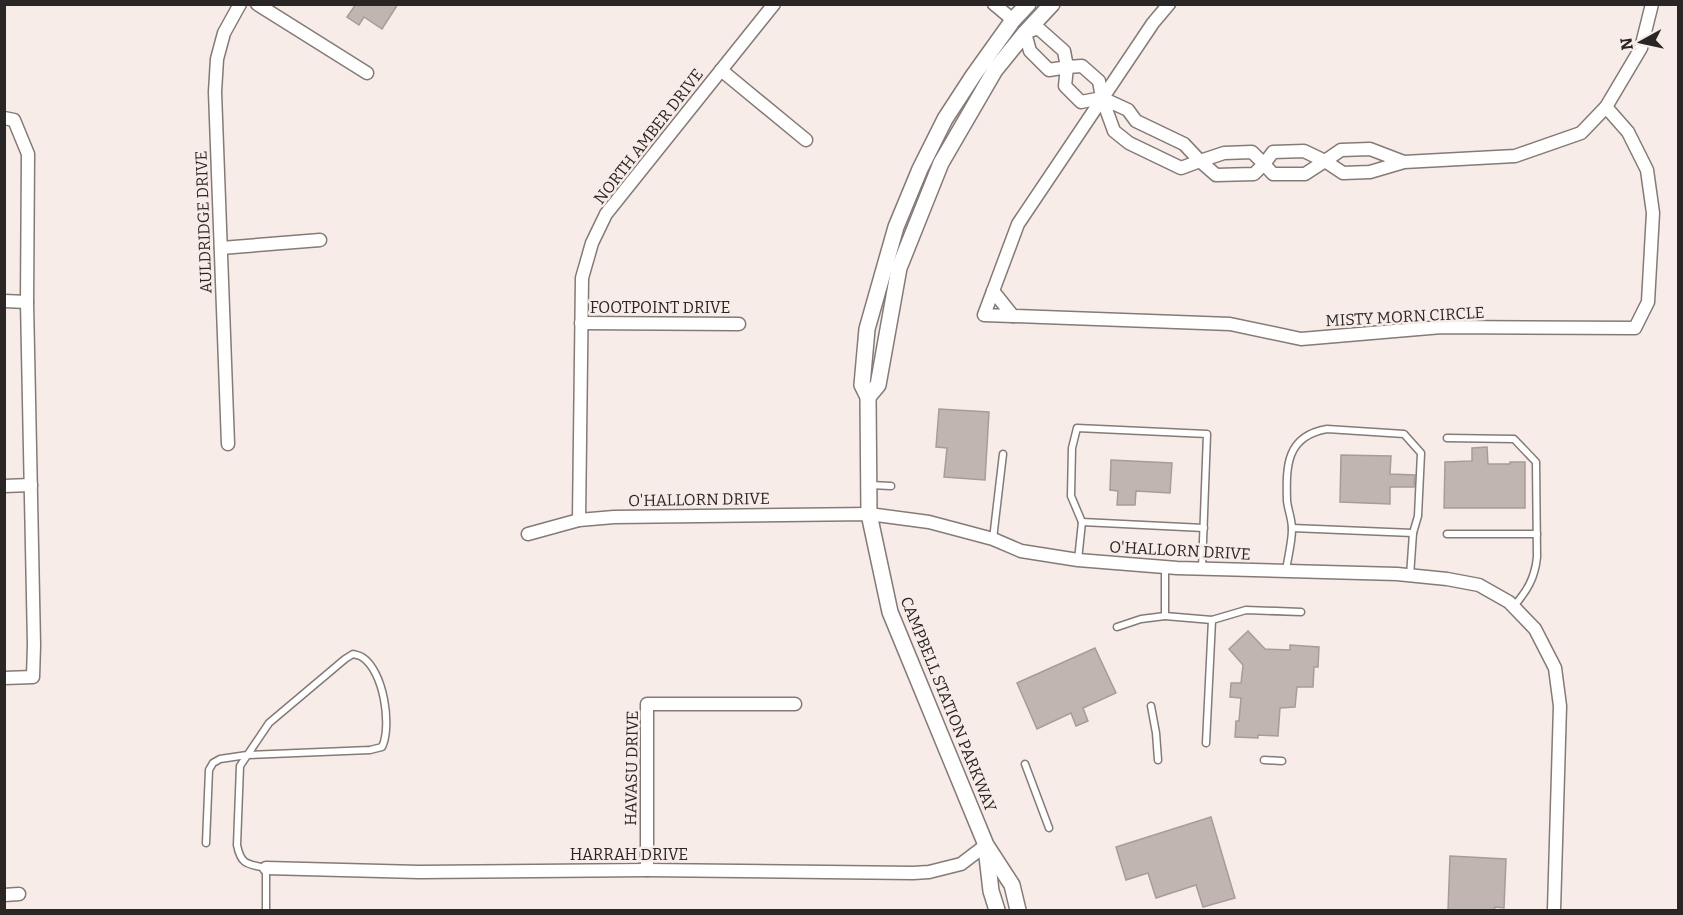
<svg xmlns="http://www.w3.org/2000/svg" width="1683" height="915" viewBox="0 0 1683 915" font-family="Bitter,serif">
<style>
.building{fill:#c0b5b1;stroke:#a79c98;stroke-width:1.5}
.lines{fill:none;stroke-linecap:round;stroke-linejoin:round}
.service-casing{stroke:#847a76;stroke-width:9}
.minor-casing{stroke:#847a76;stroke-width:15}
.tertiary-casing{stroke:#847a76;stroke-width:18}
.service{stroke:#fff;stroke-width:6}
.minor{stroke:#fff;stroke-width:12}
.tertiary{stroke:#fff;stroke-width:15}
.labels{text-anchor:middle;stroke-width:5;stroke-linejoin:round;paint-order:stroke}
.street-label{font-size:16px;fill:#2a2625;stroke:#f8ece8}
</style>
<rect width="100%" height="100%" fill="#f8ece8"/>
<g class="building">
<path d="M356,4H398L382,29L364,17L359,25L347,17Z"/>
<path d="M939,409L989,412L985,480L944,477L947,448L936,447Z"/>
<path d="M1487,447L1488,464H1510V462H1525V508H1444L1445,462L1472,461V448Z"/>
<path d="M1341,455L1391,456L1390,474L1415,475L1414,487H1390V504L1340,502Z"/>
<path d="M1111,460L1172,463L1170,493L1136,491L1135,505H1117L1118,491L1110,490Z"/>
<path d="M1248,631L1265,649L1290,650V645L1319,647L1318,667H1314L1313,687H1297L1295,707L1280,708L1278,736L1258,735V738L1235,737L1236,721H1239L1241,698L1230,697L1231,683H1241L1243,665L1229,649Z"/>
<path d="M1095,648L1116,693L1083,708L1088,721L1076,726L1071,713L1037,729L1017,683Z"/>
<path d="M1211,817L1235,898L1203,907L1196,885L1156,898L1148,873L1126,880L1116,847Z"/>
<path d="M1450,856L1506,859L1504,908L1495,907L1494,910H1448Z"/>
</g>
<g class="lines">
<defs>
<g id="service">
<path d="M1447,438L1514,439L1536,462L1537,557C1535,578 1527,591 1514,606"/>
<path d="M870,485L891,486"/>
<path d="M1082,522L1204,528"/>
<path d="M1292,528L1413,533"/>
<path d="M1447,534H1537"/>
<path d="M993,539L1003,454"/>
<path d="M1078,560L1082,522L1071,496L1072,448L1077,428L1207,434L1202,568"/>
<path d="M1286,570C1288,557 1292,542 1292,529C1292,519 1288,510 1287,501C1286,466 1286,436 1327,429L1404,434L1421,453L1418,516L1413,533L1410,576"/>
<path d="M1165,616L1212,620L1246,610L1301,612"/>
<path d="M1117,627L1141,619L1165,616V567"/>
<path d="M1151,706L1156,733L1158,760"/>
<path d="M1206,743L1212,620"/>
<path d="M1264,760L1282,761"/>
<path d="M1025,764L1049,828"/>
<path d="M206,843L209,770L213,763L220,759L247,755L370,750L382,747C392,726 384,671 362,657C359,655 356,655 353,654L345,659L269,723L240,766L237,845C241,865 247,864 266,868V910"/>
</g>
<g id="minor">
<path d="M257,4L367,73"/>
<path d="M994,4L1013,20"/>
<path d="M1169,4L1153,23L1018,224L993,291L1013,316L1230,324L1301,339L1442,327L1635,328L1648,302L1653,213L1647,170L1628,132L1606,107"/>
<path d="M721,70L806,140"/>
<path d="M4,118L14,120L28,154L27,302L34,645L33,677L4,678"/>
<path d="M1404,162L1370,149L1341,150L1325,161L1304,151L1273,152L1264,164L1252,152L1224,153L1200,161L1184,144L1136,121L1128,110L1102,98L1099,81L1082,66L1067,67L1064,51L1038,28L1025,33L1030,51L1049,70L1067,67L1065,86L1081,102L1102,98L1114,131L1129,143L1181,168L1200,161L1216,175L1254,174L1264,164L1273,174H1305L1325,161L1343,173L1370,172L1404,162L1515,156L1581,133L1606,107L1641,48L1652,4"/>
<path d="M221,248L320,240"/>
<path d="M993,291L984,315L1013,316"/>
<path d="M4,301L27,302"/>
<path d="M581,323L739,324"/>
<path d="M228,444L215,92L217,59L224,33L240,4"/>
<path d="M4,486L31,485"/>
<path d="M579,520L582,278L592,243L606,214L774,4"/>
<path d="M528,534L579,520L614,517L869,514L929,522L993,539L1021,551L1078,560L1177,568L1397,574L1447,579L1479,585L1509,602L1535,629L1555,668L1560,706L1554,910"/>
<path d="M266,868L419,872L647,870L913,873L929,872L961,864L986,845"/>
<path d="M647,870V704H795"/>
<path d="M4,895L19,894"/>
</g>
<g id="tertiary">
<path d="M868,397L878,385L899,268L941,163L995,70L1025,33L1052,4"/>
<path d="M986,848L991,891L997,910"/>
<path d="M1018,910L1012,885L986,845L890,612L869,514L868,397L862,385L867,329L896,227L920,169L945,119L973,76L1013,20L1028,4"/>
</g>
</defs>
<use href="#service" class="service-casing"/>
<use href="#minor" class="minor-casing"/>
<use href="#tertiary" class="tertiary-casing"/>
<use href="#service" class="service"/>
<use href="#minor" class="minor"/>
<use href="#tertiary" class="tertiary"/>
</g>
<g class="labels">
<g class="street-label">
<text transform="translate(648 136) rotate(-52)" y="6">NORTH AMBER DRIVE</text>
<text transform="translate(203 222) rotate(-92)" y="6">AULDRIDGE DRIVE</text>
<text x="660" y="313">FOOTPOINT DRIVE</text>
<text transform="translate(1405 316) rotate(-3)" y="6">MISTY MORN CIRCLE</text>
<text transform="translate(699 499) rotate(-1)" y="6">O'HALLORN DRIVE</text>
<text transform="translate(1180 550) rotate(3)" y="6">O'HALLORN DRIVE</text>
<text transform="translate(949 704) rotate(68)" y="6">CAMPBELL STATION PARKWAY</text>
<text transform="translate(631 768) rotate(-89)" y="6">HAVASU DRIVE</text>
<text x="629" y="860">HARRAH DRIVE</text>
</g>
</g>
<rect width="1683" height="915" fill="none" stroke="#2a2625" stroke-width="12"/>
<g transform="translate(1641 42) rotate(262)" stroke="#f8ece8" stroke-width="4.5" paint-order="stroke">
<path d="M0-4.5L10 22L0 15L-10 22Z" fill="#2a2625"/>
<text y="-9" font-size="16" font-weight="bold" text-anchor="middle" fill="#2a2625">N</text>
</g>
</svg>
